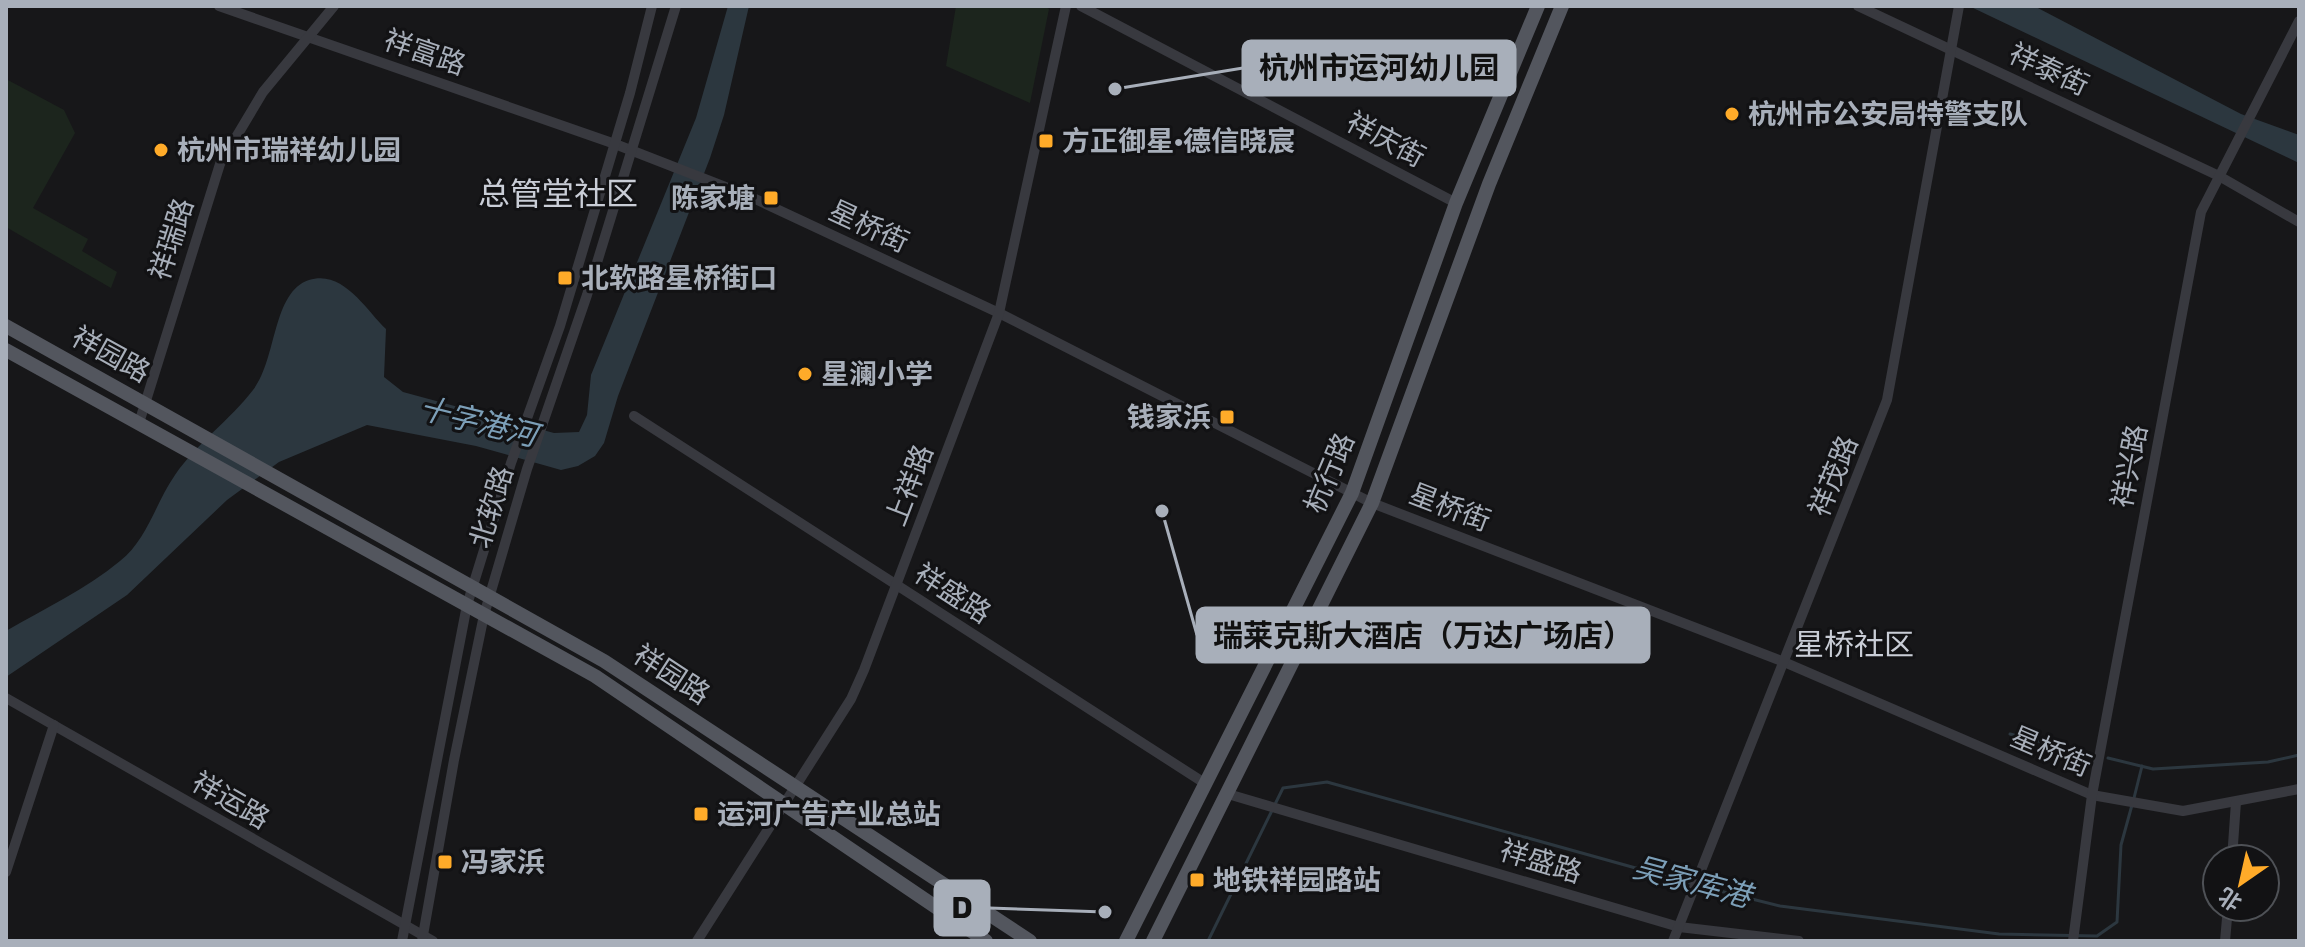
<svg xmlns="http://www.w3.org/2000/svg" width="2305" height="947" viewBox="0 0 2305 947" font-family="Rubik,'Noto Sans SC',sans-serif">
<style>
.green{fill:#1c251d}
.water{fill:#2c373f}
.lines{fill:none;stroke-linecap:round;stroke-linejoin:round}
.stream{stroke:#2c373f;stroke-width:3}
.minor{stroke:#38393f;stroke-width:10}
.major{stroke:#53565e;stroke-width:14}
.poi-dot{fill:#ffab29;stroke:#121214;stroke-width:3}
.labels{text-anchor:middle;stroke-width:6;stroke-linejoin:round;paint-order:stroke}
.street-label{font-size:28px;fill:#a8afba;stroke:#121214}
.poi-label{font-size:28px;font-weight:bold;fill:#a8afba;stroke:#121214;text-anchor:start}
.water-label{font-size:30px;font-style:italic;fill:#7c9fb8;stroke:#121214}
.neighbourhood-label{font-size:30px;fill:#c9cdd6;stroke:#121214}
.quarter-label{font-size:32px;fill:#c9cdd6;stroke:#121214}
.leader{fill:none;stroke:#a8afba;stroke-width:3}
.callout-dot{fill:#a8afba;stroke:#121214;stroke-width:3}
.callout{fill:#a8afba;stroke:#a8afba;stroke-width:3}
.callout-label{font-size:30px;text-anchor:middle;font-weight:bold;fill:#111}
</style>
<rect width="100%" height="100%" fill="#171719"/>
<g class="green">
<path d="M956,6H1045L1049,9L1030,103L946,66Z"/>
<path d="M6,79L64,110L75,133L33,208L88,239L82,251L117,272L111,288L6,227Z"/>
</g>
<g class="water">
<path d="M728,6H749L724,115L710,158L618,396L604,443L595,456L578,466L561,470L476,446L367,425L279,462L227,500L127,595L6,677V631C44,609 86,589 120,561C147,540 156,502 175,475C197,443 230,420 253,390C277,360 272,292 309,280C343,269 366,310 386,329L384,377L403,392L554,433L579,432L587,415L591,375L696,118Z"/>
<path d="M1969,6H2034L2241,114L2299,135V163Z"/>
</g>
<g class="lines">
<g class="stream">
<path d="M2010,734L2091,754"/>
<path d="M2108,758L2153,769L2268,762L2299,755"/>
<path d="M2134,798L2142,766"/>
<path d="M1700,886L1780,906L1999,934L2097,936L2117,922L2121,845L2132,805"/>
<path d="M1208,941L1283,788L1327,782L1693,884"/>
</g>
<g class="minor">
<path d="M219,6L615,144L751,197L999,313L1372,503L1784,662L2092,795L2183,811L2299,789"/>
<path d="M1081,6L1456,203"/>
<path d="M1858,6L2219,176L2299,222"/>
<path d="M634,416L1206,784"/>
<path d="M139,423L220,164L263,92L334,6"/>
<path d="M6,698L433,941"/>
<path d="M1228,794L1679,927L1799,941"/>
<path d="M2232,859L2236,802"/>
<path d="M6,872L54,725"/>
<path d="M402,941L467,605L511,463L560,326L630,93L652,6"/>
<path d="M422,941L454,760L484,615L527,469L587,295L676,6"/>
<path d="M697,941L851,699L864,670L999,313L1066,6"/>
<path d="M1673,941L1887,400L1959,6"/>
<path d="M2073,941L2092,795L2201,212L2299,21"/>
<path d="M2225,941L2228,907"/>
</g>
<g class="major">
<path d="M6,326L604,661L1030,941"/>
<path d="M6,350L595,676L986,941"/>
<path d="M1126,941L1352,493L1456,203L1538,6"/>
<path d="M1153,941L1372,503L1489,184L1562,6"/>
</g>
</g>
<g class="poi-dot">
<circle cx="1732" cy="114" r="8"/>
<rect x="1038" y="133" width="16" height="16" rx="4"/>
<circle cx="161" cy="150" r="8"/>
<rect x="763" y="190" width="16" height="16" rx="4"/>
<rect x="557" y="270" width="16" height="16" rx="4"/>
<circle cx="805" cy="374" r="8"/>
<rect x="1219" y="409" width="16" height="16" rx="4"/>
<rect x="693" y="806" width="16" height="16" rx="4"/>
<rect x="437" y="854" width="16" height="16" rx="4"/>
<rect x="1189" y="872" width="16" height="16" rx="4"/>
</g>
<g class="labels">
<g class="street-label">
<text transform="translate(425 52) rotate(19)" y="10">祥富路</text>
<text transform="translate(2049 69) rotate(25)" y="10">祥泰街</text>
<text transform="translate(1386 139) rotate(28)" y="10">祥庆街</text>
<text transform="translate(869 226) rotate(25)" y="10">星桥街</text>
<text transform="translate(171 239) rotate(-72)" y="10">祥瑞路</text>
<text transform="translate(111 354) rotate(29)" y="10">祥园路</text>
<text transform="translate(2129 466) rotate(-79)" y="10">祥兴路</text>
<text transform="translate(1329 473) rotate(-67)" y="10">杭行路</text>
<text transform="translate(1833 476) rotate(-68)" y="10">祥茂路</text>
<text transform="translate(909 485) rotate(-69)" y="10">上祥路</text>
<text transform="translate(491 507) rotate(-73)" y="10">北软路</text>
<text transform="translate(1450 507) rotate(21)" y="10">星桥街</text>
<text transform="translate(953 593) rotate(33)" y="10">祥盛路</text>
<text transform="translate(672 674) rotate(33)" y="10">祥园路</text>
<text transform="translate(2051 751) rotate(23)" y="10">星桥街</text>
<text transform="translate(231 800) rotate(30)" y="10">祥运路</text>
<text transform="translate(1541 861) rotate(17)" y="10">祥盛路</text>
</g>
<g class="poi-label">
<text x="1748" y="124">杭州市公安局特警支队</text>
<text x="1062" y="151">方正御星·德信晓宸</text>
<text x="177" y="160">杭州市瑞祥幼儿园</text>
<text x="755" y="208" text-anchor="end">陈家塘</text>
<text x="581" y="288">北软路星桥街口</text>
<text x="821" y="384">星澜小学</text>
<text x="1211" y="427" text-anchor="end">钱家浜</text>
<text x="717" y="824">运河广告产业总站</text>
<text x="461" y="872">冯家浜</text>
<text x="1213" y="890">地铁祥园路站</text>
</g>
<g class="water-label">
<text transform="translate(478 422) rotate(14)" y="10">十字港河</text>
<text transform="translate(1692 882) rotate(15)" y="10">吴家库港</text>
</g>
<g class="neighbourhood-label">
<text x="1854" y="655">星桥社区</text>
</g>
<g class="quarter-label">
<text x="558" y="205">总管堂社区</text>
</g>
</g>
<path class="leader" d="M1115 89L1243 68M1162 511L1197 635M1105 912L989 908"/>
<g class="callout-dot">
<circle cx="1115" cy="89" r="8"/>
<circle cx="1162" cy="511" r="8"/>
<circle cx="1105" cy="912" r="8"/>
</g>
<g class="callout">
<rect x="1243" y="41" width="272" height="54" rx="8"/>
<rect x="1197" y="608" width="452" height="54" rx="8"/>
<rect x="935" y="881" width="54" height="54" rx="8"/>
</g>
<g class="callout-label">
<text x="1379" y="78">杭州市运河幼儿园</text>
<text x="1423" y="646">瑞莱克斯大酒店（万达广场店）</text>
<text x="962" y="918">D</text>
</g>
<rect width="2305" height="947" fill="none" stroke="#a8afba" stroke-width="16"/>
<g transform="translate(2241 883) rotate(214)"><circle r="38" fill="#121214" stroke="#4e5156" stroke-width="2"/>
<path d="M0-6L14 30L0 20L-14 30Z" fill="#ffab29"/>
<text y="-12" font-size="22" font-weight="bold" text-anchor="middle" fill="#a8afba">北</text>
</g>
</svg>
